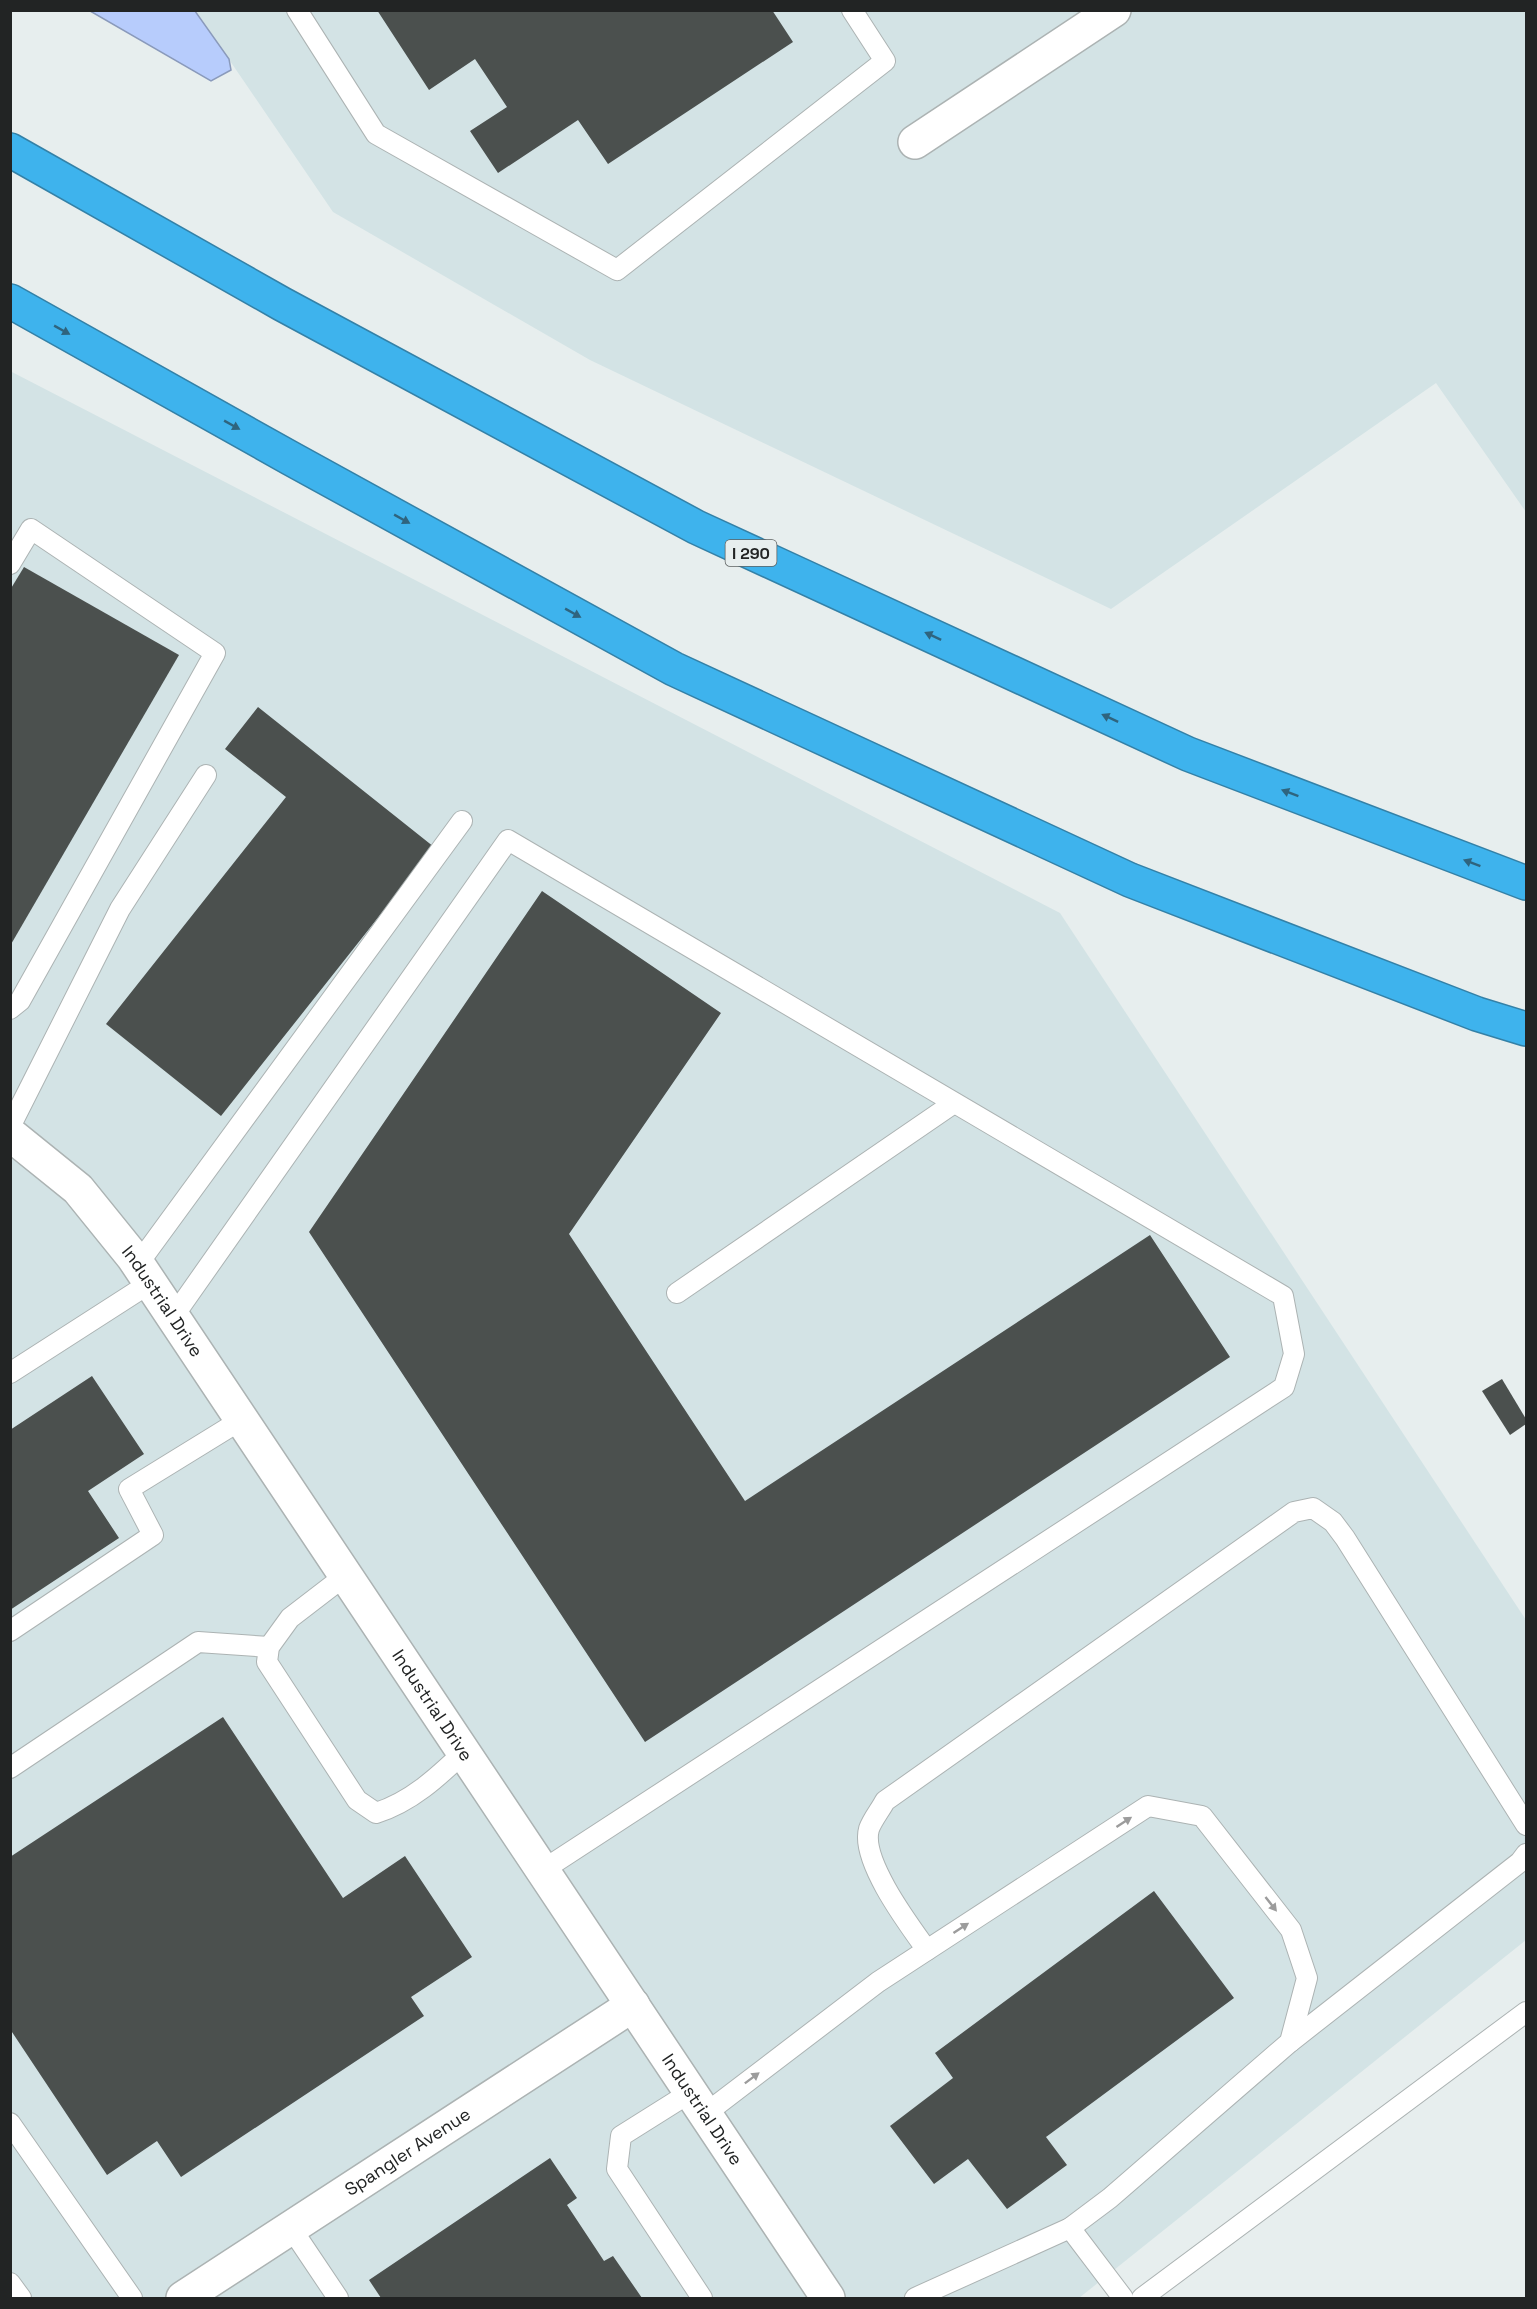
<svg xmlns="http://www.w3.org/2000/svg" width="1537" height="2309" viewBox="0 0 1537 2309" font-family="'Space Grotesk',sans-serif">
<style>
.built{fill:#d3e3e5}
.water{fill:#b7ccfc;stroke:#8a9abb;stroke-width:1.5}
.building{fill:#4b504e}
.lines{fill:none;stroke-linecap:round;stroke-linejoin:round}
.service-casing{stroke:#acb3b3;stroke-width:22}
.minor-casing{stroke:#acb3b3;stroke-width:36}
.tertiary-casing{stroke:#acb3b3;stroke-width:36}
.motorway-casing{stroke:#3481a7;stroke-width:36}
.service{stroke:#fff;stroke-width:20}
.minor{stroke:#fff;stroke-width:33}
.tertiary{stroke:#fff;stroke-width:33}
.motorway{stroke:#3eb3ed;stroke-width:33}
.oneway{fill:#2f647e}
.oneway2{fill:#9c9c9c}
.labels{text-anchor:middle;stroke-width:6;stroke-linejoin:round;paint-order:stroke}
.shield{fill:#e7eeee;stroke:#5d6161;stroke-width:1.5}
.shield-label{font-size:16px;font-weight:bold;fill:#222424}
.street-label{font-size:18px;fill:#222424;stroke:#e7eeee}
</style>
<rect width="100%" height="100%" fill="#e7eeee"/>
<g class="built">
<path d="M196,11H1526V512L1436,383L1111,609L590,360L333,212Z"/>
<path d="M10,371L1060,913L1526,1620V1940L1079,2298H11Z"/>
</g>
<path class="water" d="M90,11H195L229,59L231,70L211,81Z"/>
<g class="building">
<path d="M377,10H772L793,42L608,164L578,120L498,173L470,131L507,107L475,59L429,90Z"/>
<path d="M24,567L179,655L10,946V590Z"/>
<path d="M258,707L434,847L221,1116L106,1024L286,797L225,749Z"/>
<path d="M542,891L721,1013L569,1234L745,1501L1150,1235L1230,1357L645,1742L309,1232Z"/>
<path d="M92,1376L144,1454L88,1491L119,1538L10,1610V1430Z"/>
<path d="M1502,1379L1526,1419V1424L1510,1435L1482,1391Z"/>
<path d="M223,1717L343,1898L405,1856L472,1957L411,1997L424,2016L181,2177L157,2141L107,2175L10,2029V1857Z"/>
<path d="M1154,1891L1234,1998L1046,2137L1067,2165L1007,2209L968,2159L934,2184L890,2126L953,2078L935,2053Z"/>
<path d="M550,2158L577,2198L567,2205L604,2261L613,2256L642,2298H381L369,2280Z"/>
</g>
<g class="lines">
<defs>
<g id="service">
<path d="M297,10L376,134L617,270L885,61L852,10"/>
<path d="M10,564L31,529L215,653L20,1001L10,1009"/>
<path d="M10,1127L120,909L206,775"/>
<path d="M138,1264L462,821"/>
<path d="M677,1293L954,1103"/>
<path d="M173,1317L508,840L1283,1296L1294,1354L1284,1387L543,1870"/>
<path d="M10,1373L150,1283"/>
<path d="M346,1575L290,1618L269,1647L267,1662L357,1800L376,1813C411,1802 438,1777 464,1752"/>
<path d="M10,1631L153,1535L129,1489L241,1420"/>
<path d="M10,1768L198,1642L269,1647"/>
<path d="M927,1950C909,1925 860,1860 869,1829C872,1820 881,1809 885,1801L1294,1512L1313,1508L1333,1522L1345,1538L1526,1825"/>
<path d="M1290,2042L1520,1862L1526,1854"/>
<path d="M691,2092L621,2136L617,2169L702,2298"/>
<path d="M705,2114L878,1982L1148,1806L1202,1816L1291,1930L1307,1978L1290,2042L1110,2198L1070,2228L915,2298"/>
<path d="M10,2123L132,2298"/>
<path d="M291,2228L338,2298"/>
<path d="M1070,2228L1123,2298"/>
<path d="M10,2283L21,2298"/>
<path d="M1142,2298L1526,2012"/>
</g>
<g id="minor">
<path d="M915,142L1114,10"/>
<path id="s1" d="M183,2298L633,2005"/>
</g>
<g id="tertiary">
<path id="s2" d="M10,1134L78,1189L133,1257L828,2298"/>
</g>
<g id="motorway">
<path d="M10,150L282,304L696,527L1188,754L1526,883"/>
<path d="M10,301L290,458L674,669L1130,880L1477,1014L1526,1029"/>
</g>
</defs>
<use href="#service" class="service-casing"/>
<use href="#minor" class="minor-casing"/>
<use href="#tertiary" class="tertiary-casing"/>
<use href="#motorway" class="motorway-casing"/>
<use href="#service" class="service"/>
<use href="#minor" class="minor"/>
<use href="#tertiary" class="tertiary"/>
<use href="#motorway" class="motorway"/>
</g>
<defs><path id="oneway-solid" d="M-6-.8H1V-3.2L6.5 0L1 3.2V.8H-6Z" transform="scale(1.5)"/></defs>
<g class="oneway">
<use href="#oneway-solid" transform="translate(62 330) rotate(29)"/>
<use href="#oneway-solid" transform="translate(232 425) rotate(29)"/>
<use href="#oneway-solid" transform="translate(402 519) rotate(29)"/>
<use href="#oneway-solid" transform="translate(573 613) rotate(29)"/>
<use href="#oneway-solid" transform="translate(933 636) rotate(-155)"/>
<use href="#oneway-solid" transform="translate(1110 718) rotate(-155)"/>
<use href="#oneway-solid" transform="translate(1290 793) rotate(-159)"/>
<use href="#oneway-solid" transform="translate(1472 863) rotate(-159)"/>
</g>
<g class="oneway2">
<use href="#oneway-solid" transform="translate(1124 1822) rotate(-33)"/>
<use href="#oneway-solid" transform="translate(1271 1904) rotate(52)"/>
<use href="#oneway-solid" transform="translate(961 1928) rotate(-33)"/>
<use href="#oneway-solid" transform="translate(752 2078) rotate(-37)"/>
</g>
<g class="labels">
<rect class="shield" x="725.5" y="540" width="51" height="26" rx="4.5"/>
<g class="shield-label">
<text x="751" y="559">I 290</text>
</g>
<g class="street-label">
<text dy="6" stroke="none"><textPath href="#s2" startOffset="228">Industrial Drive</textPath></text>
<text dy="6" stroke="none"><textPath href="#s2" startOffset="714">Industrial Drive</textPath></text>
<text dy="6" stroke="none"><textPath href="#s2" startOffset="1200">Industrial Drive</textPath></text>
<text dy="6" stroke="none"><textPath href="#s1" startOffset="268">Spangler Avenue</textPath></text>
</g>
</g>
<rect width="1537" height="2309" fill="none" stroke="#222424" stroke-width="24"/>
</svg>
